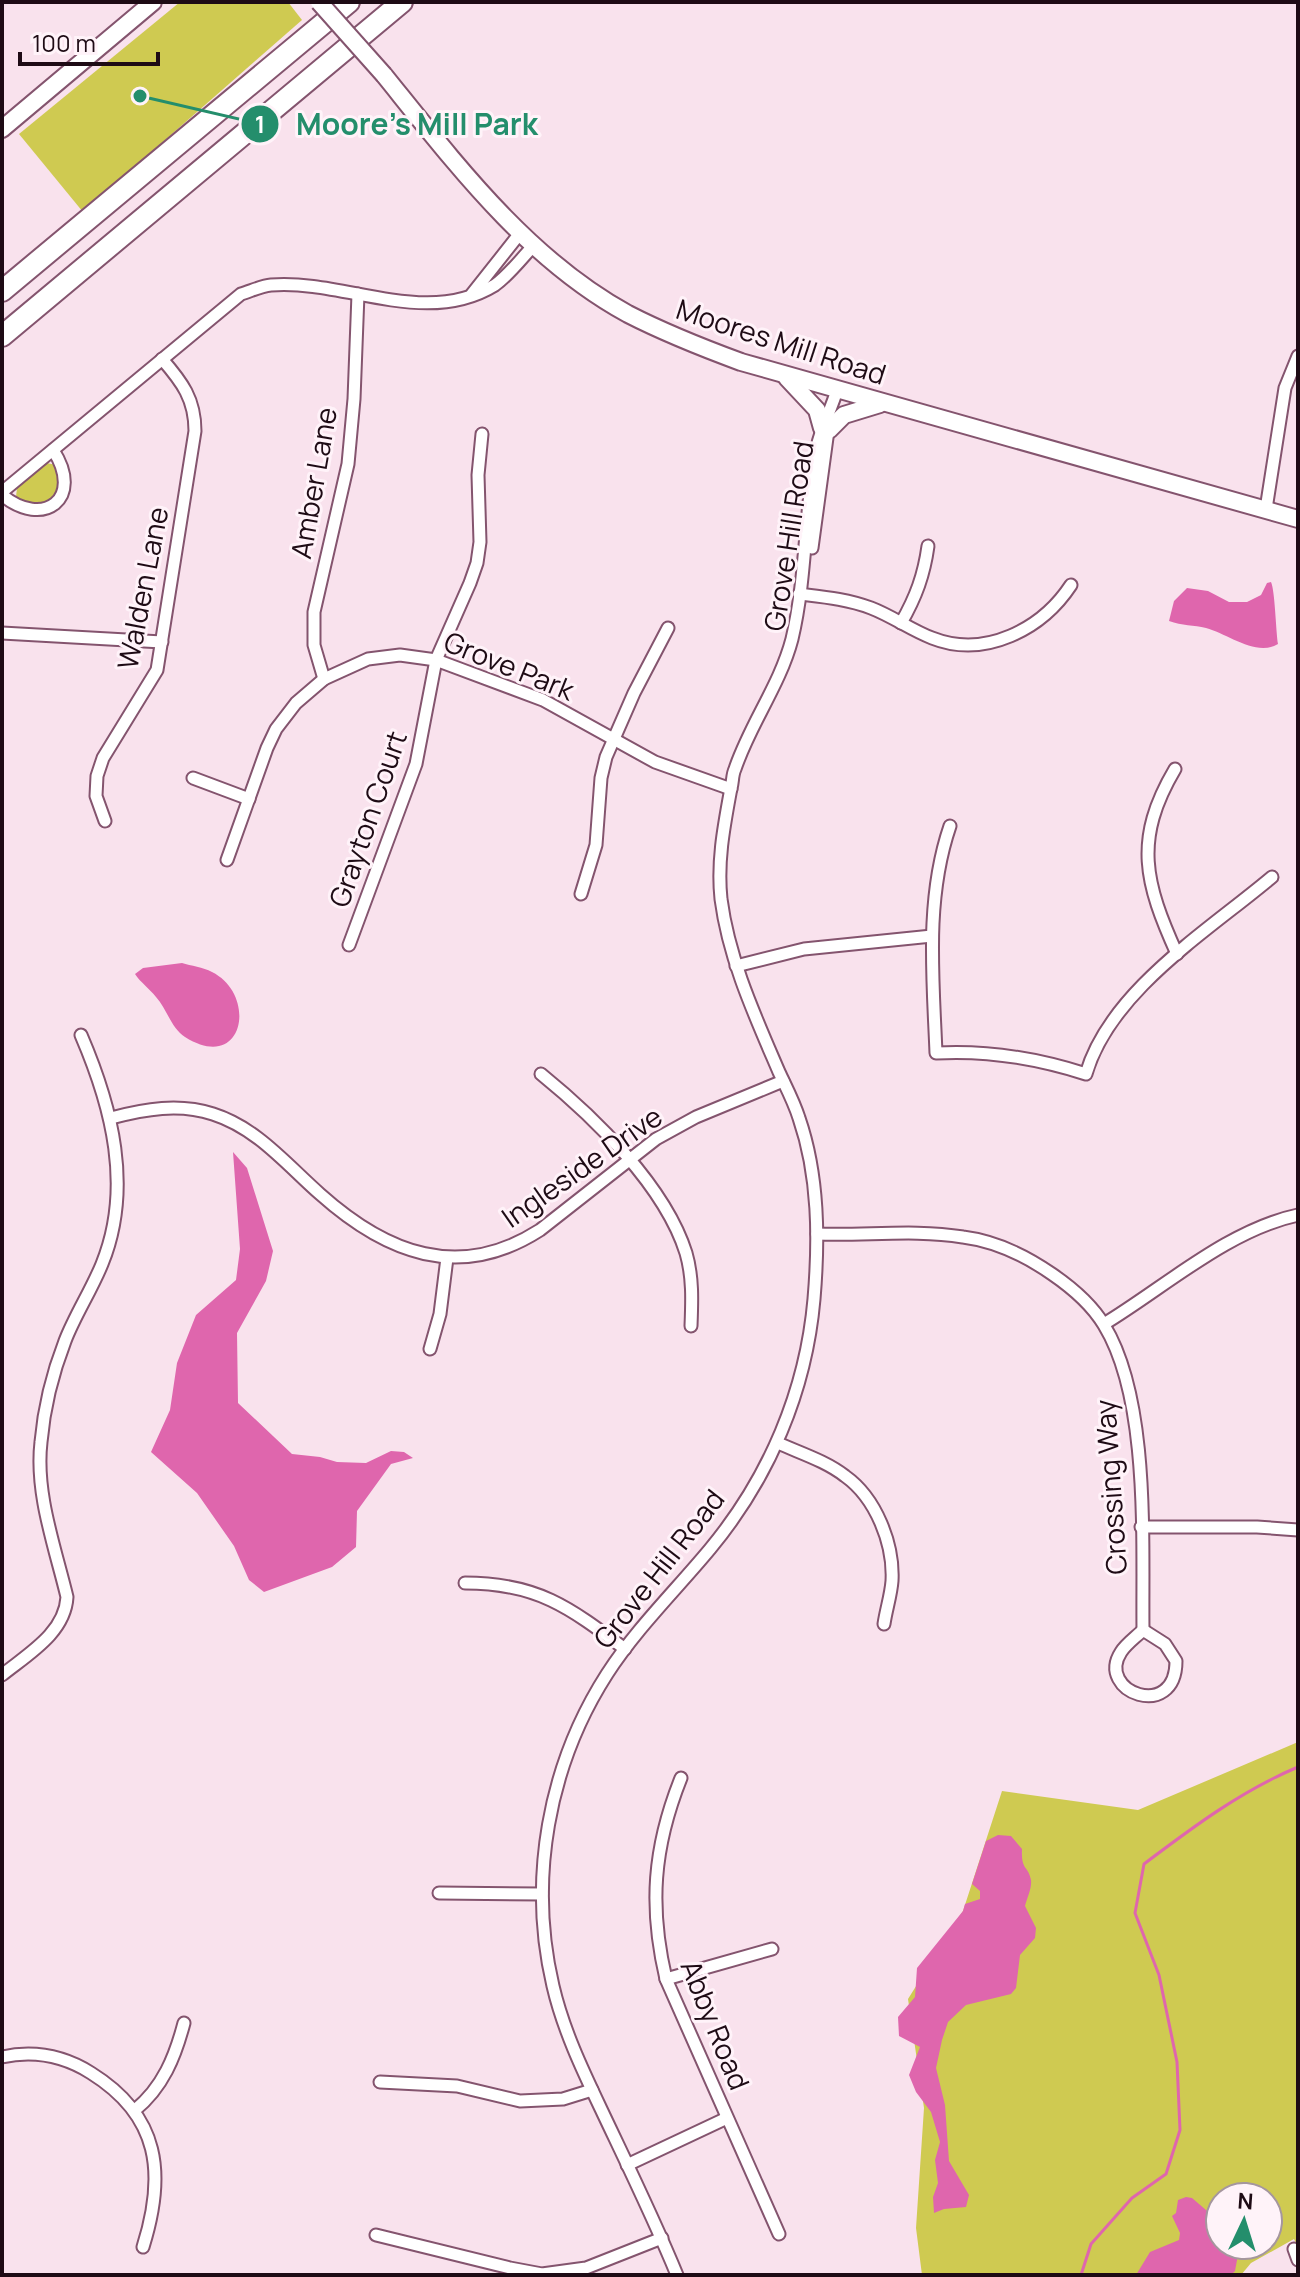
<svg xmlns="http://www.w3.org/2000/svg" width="1300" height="2277" viewBox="0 0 1300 2277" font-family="Manrope,sans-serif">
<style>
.green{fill:#cfca51;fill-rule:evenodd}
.water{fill:#df66ad}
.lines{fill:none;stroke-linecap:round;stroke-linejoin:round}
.stream{stroke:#df66ad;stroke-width:3}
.street-casing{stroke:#84546e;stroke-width:15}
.secondary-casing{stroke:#84546e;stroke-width:20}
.highway-casing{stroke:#84546e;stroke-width:24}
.street{stroke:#fff;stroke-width:11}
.secondary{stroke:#fff;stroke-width:16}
.highway{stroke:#fff;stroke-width:20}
.secondary-bridge-casing{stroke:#84546e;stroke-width:20;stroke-linecap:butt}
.secondary-bridge{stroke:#fff;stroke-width:16}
.labels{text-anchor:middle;stroke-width:6;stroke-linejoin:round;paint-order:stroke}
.street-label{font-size:28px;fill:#1e0b15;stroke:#fff3f9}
.leader{fill:none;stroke:#248e6c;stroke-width:3}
.callout-dot{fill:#248e6c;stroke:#fff3f9;stroke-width:3}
.mark-label{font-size:24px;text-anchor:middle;font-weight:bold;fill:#fff}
.callout-label{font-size:30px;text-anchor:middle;font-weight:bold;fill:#248e6c;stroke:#fff3f9;stroke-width:6;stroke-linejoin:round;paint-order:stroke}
</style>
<rect width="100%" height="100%" fill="#f9e2ed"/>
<g class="green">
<path d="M180,2H288L302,20L83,212L19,134Z"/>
<path d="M47,463L56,465L60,488L47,502L39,505L21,501L16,497L17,488Z"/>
<path d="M1298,1742V2247L1294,2239L1251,2263L1241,2275H922L916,2228L924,2108L908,1999L963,1911L1002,1791L1138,1810ZM1220,2197H1268V2245H1220Z"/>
</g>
<g class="water">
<path d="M1271,582C1275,590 1276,632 1278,644C1256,657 1228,634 1206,628C1194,625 1182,626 1169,621L1174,601L1187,588L1208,591L1229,602H1247L1261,595L1267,583Z"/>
<path d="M182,963C191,966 203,967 212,972C258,995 244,1074 185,1037C171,1028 167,1009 156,997C149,988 141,983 135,974L143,968Z"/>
<path d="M233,1152L247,1168L273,1251L266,1281L237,1333L238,1403L292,1454L320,1457L337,1462L366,1463L391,1451L404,1452L413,1458L391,1464L357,1511L356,1547L332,1567L264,1592L249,1580L234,1546L197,1493L151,1452L170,1410L177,1363L196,1315L236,1280L240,1249Z"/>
<path d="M998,1835L1011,1836L1022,1849C1021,1871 1028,1865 1031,1880C1032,1888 1027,1898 1025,1906L1036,1928L1035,1938L1020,1955L1016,1988L1011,1994L966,2005L948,2022L942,2040L936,2068L945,2105L949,2161L969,2195L966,2207L944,2209L934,2213L933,2197L938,2183L935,2160L940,2142L931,2112L916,2092L909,2075L920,2047L899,2036L898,2017L915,1997L917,1968L963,1911L965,1904L980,1899V1891L972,1884L986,1841Z"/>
<path d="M1186,2197L1192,2198L1220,2222V2245H1237L1239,2249L1235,2271L1231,2275H1136L1150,2252L1179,2240L1180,2233L1172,2216L1176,2213L1178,2200Z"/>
</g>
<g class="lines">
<path class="stream" d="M1081,2275L1091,2244L1132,2198L1166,2174L1180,2130L1177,2062L1159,1975L1135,1913L1144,1864C1193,1827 1241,1791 1298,1767"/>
<defs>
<g id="street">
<path d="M472,294L521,232"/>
<path d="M2,492L241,294C251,291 261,286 271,285C345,279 425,328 495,285C509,275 522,258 534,245"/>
<path d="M2,495C43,529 85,499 53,450"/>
<path d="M1266,509L1285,388L1298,356"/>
<path d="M812,548L829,423"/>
<path d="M799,594C824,597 847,599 871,608C892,616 911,630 932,638C985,659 1042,629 1071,585"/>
<path d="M901,623C916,597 924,575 928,546"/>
<path d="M2,633L162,642"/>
<path d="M324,679L314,645V612L348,464L354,399L358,294"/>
<path d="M1175,769C1133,840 1145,883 1177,954"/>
<path d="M193,778L249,799"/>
<path d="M105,821L96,796L97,776L103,758L157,670L195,431C195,399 182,382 162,359"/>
<path d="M950,826C925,899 933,977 936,1053C988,1050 1036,1058 1086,1074C1110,991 1208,931 1272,877"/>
<path d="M227,860L267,748L276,729L296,703L324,679L368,659L400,655L436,660L543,700L655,762L731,789"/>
<path d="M581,894L596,845L601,778L606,757L634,693L668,628"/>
<path d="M349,945L416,764L436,660L470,583L477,563L480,542L478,475L482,434"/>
<path d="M736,966L804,949L932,936"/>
<path d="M541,1074C594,1117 665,1186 686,1253C693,1277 692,1301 691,1326"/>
<path d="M111,1118C145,1109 179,1103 213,1114C257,1128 286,1164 320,1194C386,1253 459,1282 540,1230L656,1139L696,1117L783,1081"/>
<path d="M817,1234C865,1236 915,1229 963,1237C995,1241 1026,1256 1052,1274C1071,1287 1092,1305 1104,1325C1150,1400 1142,1543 1143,1630"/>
<path d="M1104,1324C1165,1287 1228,1230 1298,1215"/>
<path d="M430,1349L440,1314L447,1258"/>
<path d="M778,1443C800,1453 826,1461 845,1476C876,1498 894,1544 892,1581C891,1595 886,1610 884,1624"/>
<path d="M1141,1527H1257L1298,1530"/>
<path d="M465,1583C537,1583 569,1607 625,1649"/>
<path d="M1143,1630L1165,1644L1176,1661C1176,1722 1095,1692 1121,1652C1126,1644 1136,1637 1143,1630Z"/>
<path d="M2,1675C28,1654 65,1633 67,1597C55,1547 35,1493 41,1442C44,1408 53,1372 65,1341C75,1315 91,1291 102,1264C133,1188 112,1107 81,1035"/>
<path d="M681,1778C653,1848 649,1907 666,1979L779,2234"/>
<path d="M439,1893L542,1894"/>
<path d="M666,1979L772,1949"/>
<path d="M2,2057C34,2050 64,2056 91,2073C160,2116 166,2174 143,2247"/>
<path d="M380,2082L457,2086L520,2101L563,2099L592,2090"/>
<path d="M135,2110C163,2087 175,2057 184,2023"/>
<path d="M627,2165L727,2118"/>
<path d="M376,2235L510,2268L542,2274L586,2268L662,2238"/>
<path d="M1294,2249L1298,2260"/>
<path d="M677,2275C654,2219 627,2164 601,2109C582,2069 563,2029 553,1986C528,1880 548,1766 607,1674C636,1629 676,1590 710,1549C769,1478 806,1391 814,1299C819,1240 819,1176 799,1118C794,1102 786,1087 779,1072C755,1016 729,960 721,899C717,861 724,826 731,788C733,782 732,775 735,769C750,724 780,685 792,639C807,576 804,510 817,447C821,428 831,410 837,390"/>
</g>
<g id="secondary">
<path d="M384,75C455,163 527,259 628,314C665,333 703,348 741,362L1298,519"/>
<path d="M2,129L153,2"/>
<path d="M787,378L817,410L822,428"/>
<path d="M829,430L844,415L880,404"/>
</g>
<g id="highway">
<path d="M2,291L349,2"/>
<path d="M2,336L402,2"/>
</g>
</defs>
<use href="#street" class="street-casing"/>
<use href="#secondary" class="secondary-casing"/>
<use href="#highway" class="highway-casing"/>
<use href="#street" class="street"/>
<use href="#secondary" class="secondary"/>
<use href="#highway" class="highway"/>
<defs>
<path id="secondary-bridge" d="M319,2L384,75"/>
</defs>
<use href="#secondary-bridge" class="secondary-bridge-casing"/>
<use href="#secondary-bridge" class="secondary-bridge"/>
</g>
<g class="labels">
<g class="street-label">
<text transform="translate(781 342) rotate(18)" y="10">Moores Mill Road</text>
<text transform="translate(314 483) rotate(-80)" y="10">Amber Lane</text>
<text transform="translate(789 536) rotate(-81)" y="10">Grove Hill Road</text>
<text transform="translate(143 588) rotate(-79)" y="10">Walden Lane</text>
<text transform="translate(509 666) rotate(22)" y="10">Grove Park</text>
<text transform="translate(368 819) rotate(-71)" y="10">Grayton Court</text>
<text transform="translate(582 1167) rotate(-35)" y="10">Ingleside Drive</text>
<text transform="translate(1111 1487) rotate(-94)" y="10">Crossing Way</text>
<text transform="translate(659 1569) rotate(-52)" y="10">Grove Hill Road</text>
<text transform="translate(715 2025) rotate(68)" y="10">Abby Road</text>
</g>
</g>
<path class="leader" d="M140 96L260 124"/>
<g class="callout-dot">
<circle cx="140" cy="96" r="8"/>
<circle cx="260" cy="124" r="20"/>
</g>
<g class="mark-label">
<text x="260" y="133">1</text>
</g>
<g class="callout-label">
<text x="417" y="135">Moore’s Mill Park</text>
</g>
<rect width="1300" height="2277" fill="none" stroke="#1e0b15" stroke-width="8"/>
<g transform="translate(1244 2221) rotate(4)"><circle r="38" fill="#fff3f9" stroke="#a5969e" stroke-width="2"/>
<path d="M0-6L14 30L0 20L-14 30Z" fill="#248e6c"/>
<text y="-12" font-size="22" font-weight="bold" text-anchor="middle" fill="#1e0b15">N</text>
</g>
<path d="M20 52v12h138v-12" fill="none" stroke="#1e0b15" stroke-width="4"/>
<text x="32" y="52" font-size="24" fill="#1e0b15" stroke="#fff3f9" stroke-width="6" paint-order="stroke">100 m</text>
</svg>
